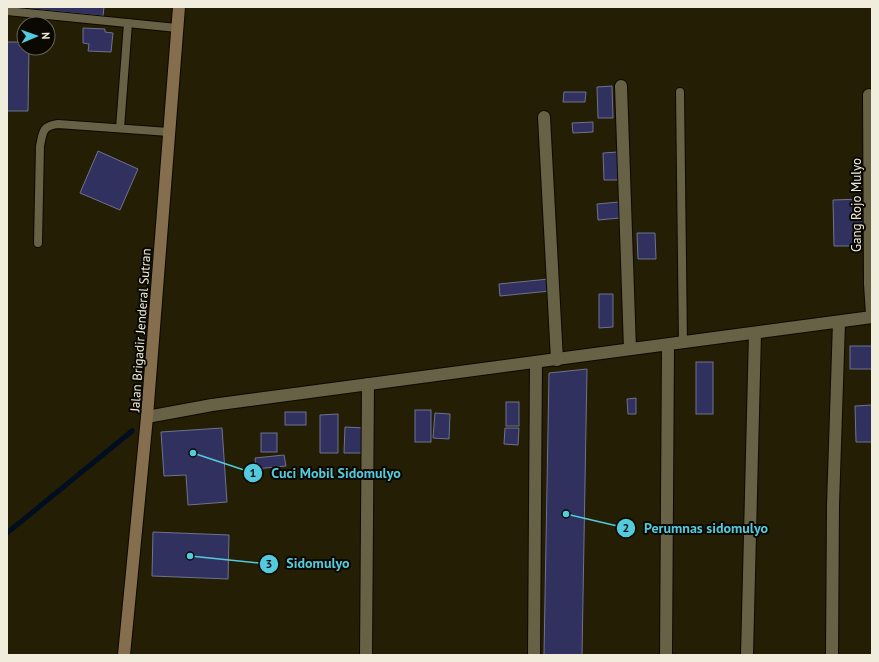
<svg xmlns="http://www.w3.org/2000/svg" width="879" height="662" viewBox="0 0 879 662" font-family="'PT Sans',sans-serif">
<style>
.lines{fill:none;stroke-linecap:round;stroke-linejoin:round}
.stream{stroke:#000e20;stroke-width:5}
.building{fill:#31315f;stroke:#70728e}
.service-casing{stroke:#0d0800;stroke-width:10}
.minor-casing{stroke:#0d0800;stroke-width:14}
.secondary-casing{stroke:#0d0800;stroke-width:14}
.service{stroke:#676145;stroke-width:8}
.minor{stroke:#676145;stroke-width:12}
.secondary{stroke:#846e4e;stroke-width:12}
.labels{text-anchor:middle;stroke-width:4;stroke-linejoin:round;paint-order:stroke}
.street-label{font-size:13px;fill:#f0eddd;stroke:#0a0801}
.leader{fill:none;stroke:#54cade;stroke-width:1.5}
.callout-dot{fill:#54cade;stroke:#0a0801;stroke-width:1.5}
.mark-label{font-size:12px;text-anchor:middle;font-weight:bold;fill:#111}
.callout-label{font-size:14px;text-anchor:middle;font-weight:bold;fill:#54cade;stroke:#0a0801;stroke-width:4;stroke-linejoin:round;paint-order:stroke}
</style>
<rect width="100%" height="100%" fill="#231e04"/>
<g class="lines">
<path class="stream" d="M7,533L132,431"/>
</g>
<g class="building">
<path d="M13,7H104L103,16Z"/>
<path d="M83,28L105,29V32L113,33L111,52L88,51L89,44L83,43Z"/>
<path d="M7,42H24V48H29L28,111H7Z"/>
<path d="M612,86L613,118H598L597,87Z"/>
<path d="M564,92H586L585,102H563Z"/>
<path d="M593,122V132L573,133L572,123Z"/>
<path d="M98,151L138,169L120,210L80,193Z"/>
<path d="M618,152L619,180H604L603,153Z"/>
<path d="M863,199L864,246H834L833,200Z"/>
<path d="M619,202L620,218L598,220L597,204Z"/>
<path d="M637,233H655L656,259H638Z"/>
<path d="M549,279L550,291L500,296L499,284Z"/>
<path d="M599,294H613V327L599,328Z"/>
<rect x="850" y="346" width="22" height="23"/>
<rect x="696" y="362" width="17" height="52"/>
<path d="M587,369L582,655H544L549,373Z"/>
<path d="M636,398V414H628L627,399Z"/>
<rect x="506" y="402" width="13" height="24"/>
<path d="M872,405V442H856L855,406Z"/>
<rect x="415" y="410" width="16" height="32"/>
<rect x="285" y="412" width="21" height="13"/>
<path d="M435,413L450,414L449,439L433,438Z"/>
<path d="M338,414V453H320V415Z"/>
<path d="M345,427L366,428L365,453H344Z"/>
<path d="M222,428L227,502L188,505L186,475L164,476L161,432Z"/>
<path d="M505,428H519L518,445L504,444Z"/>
<rect x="261" y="433" width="16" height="19"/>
<path d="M284,455L286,466L256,469L255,458Z"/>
<path d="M153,532L229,535L228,579L152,576Z"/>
</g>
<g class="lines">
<defs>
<g id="service">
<path d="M7,11L177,28"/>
<path d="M680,92L683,344"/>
<path d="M120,128L128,23"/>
<path d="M38,243L40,146C43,132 42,126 58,124L169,132"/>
</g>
<g id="minor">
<path d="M621,86L630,349"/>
<path d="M869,95L870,284L872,314"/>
<path d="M544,117L557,360"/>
<path d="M147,417L212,405L872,317"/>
<path d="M366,655L368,384"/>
<path d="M534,655L536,362"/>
<path d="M666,655L668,345"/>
<path d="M747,655L755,333"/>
<path d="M832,655L833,505L839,322"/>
</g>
<path id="secondary" d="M124,655L147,417L179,7"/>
</defs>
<use href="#service" class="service-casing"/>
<use href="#minor" class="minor-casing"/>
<use href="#secondary" class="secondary-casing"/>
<use href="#service" class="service"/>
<use href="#minor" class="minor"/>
<use href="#secondary" class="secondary"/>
</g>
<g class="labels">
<g class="street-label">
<text transform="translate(856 205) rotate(-90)" y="5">Gang Rojo Mulyo</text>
<text transform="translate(140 330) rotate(-86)" y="5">Jalan Brigadir Jenderal Sutran</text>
</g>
</g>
<path class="leader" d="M193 453L253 473M566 514L626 528M190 556L269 564"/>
<g class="callout-dot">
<circle cx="193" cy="453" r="4"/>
<circle cx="566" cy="514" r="4"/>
<circle cx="190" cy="556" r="4"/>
<circle cx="253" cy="473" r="10"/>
<circle cx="626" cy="528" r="10"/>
<circle cx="269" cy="564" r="10"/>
</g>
<g class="mark-label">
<text x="253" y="477">1</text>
<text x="626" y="532">2</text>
<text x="269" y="568">3</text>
</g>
<g class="callout-label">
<text x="336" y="478">Cuci Mobil Sidomulyo</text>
<text x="706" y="533">Perumnas sidomulyo</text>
<text x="318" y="568">Sidomulyo</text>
</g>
<rect width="879" height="662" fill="none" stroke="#f0eddd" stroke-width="16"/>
<g transform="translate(36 36) rotate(88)"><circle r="19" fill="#0a0801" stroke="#666459"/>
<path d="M0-3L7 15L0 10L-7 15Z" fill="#54cade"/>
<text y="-6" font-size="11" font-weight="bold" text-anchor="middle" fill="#f0eddd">N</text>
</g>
</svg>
